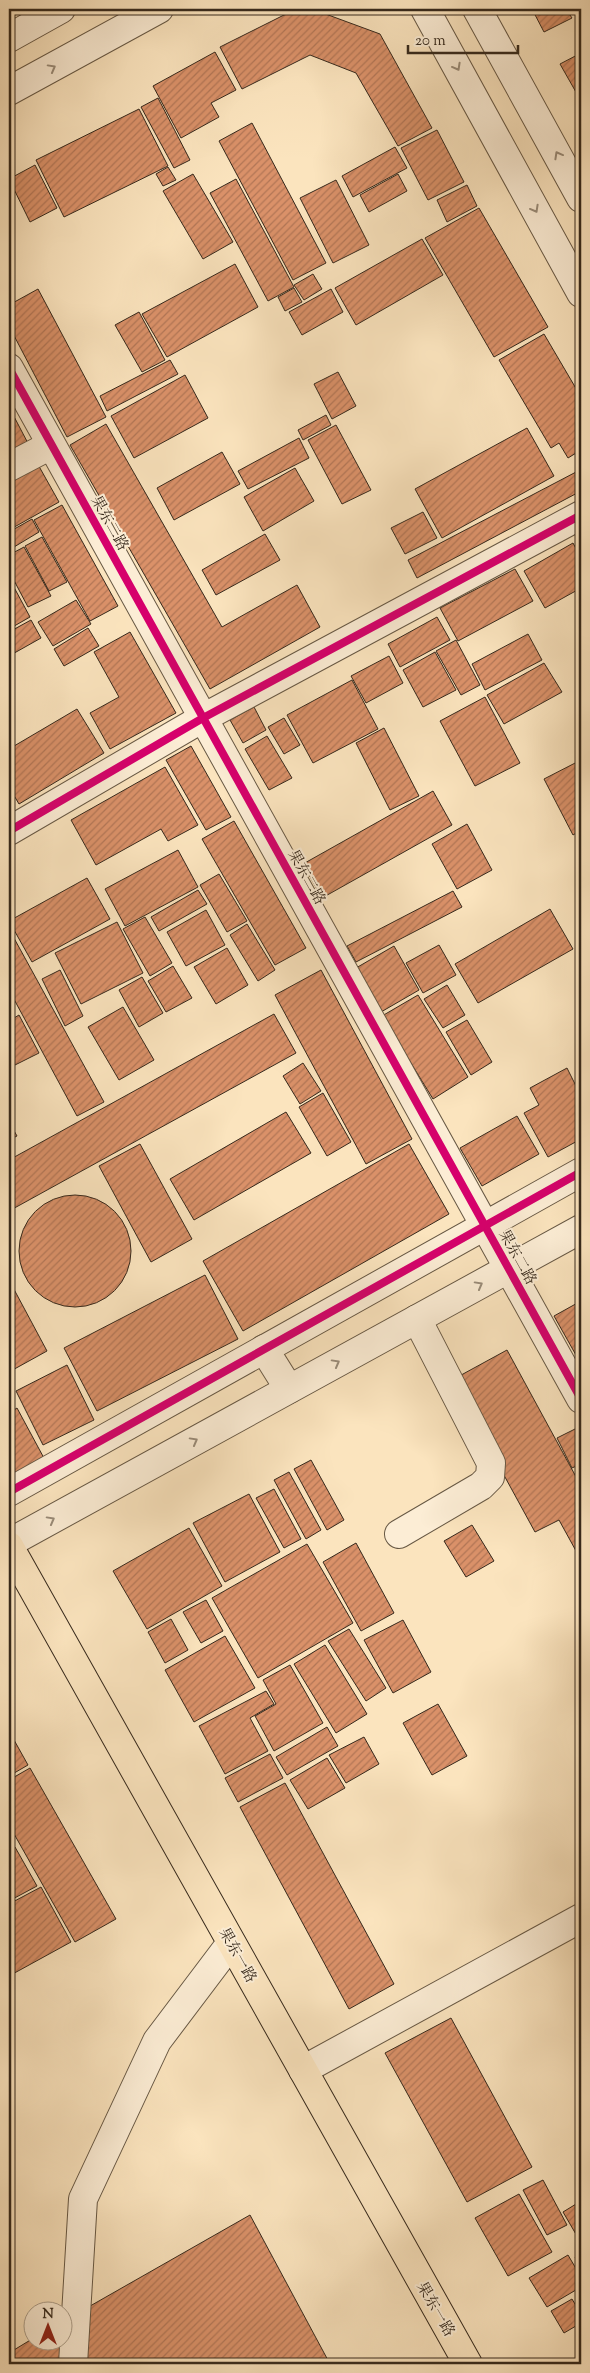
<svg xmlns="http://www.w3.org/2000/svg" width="590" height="2373" viewBox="0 0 590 2373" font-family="'Sorts Mill Goudy','Noto Serif SC',serif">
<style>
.building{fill:url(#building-hatch);stroke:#36291c}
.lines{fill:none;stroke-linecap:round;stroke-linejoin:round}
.minor-casing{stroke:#675844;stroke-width:30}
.major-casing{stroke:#36291c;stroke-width:30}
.minor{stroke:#fcedd5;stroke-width:28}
.major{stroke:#fbe4be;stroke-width:28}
.cycleway-casing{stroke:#fcedd5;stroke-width:11}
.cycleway{stroke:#d6006c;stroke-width:8}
.oneway{stroke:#998b78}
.labels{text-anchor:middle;stroke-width:4;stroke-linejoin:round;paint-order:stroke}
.street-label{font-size:15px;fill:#36291c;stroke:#fcedd5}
</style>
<defs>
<pattern id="building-hatch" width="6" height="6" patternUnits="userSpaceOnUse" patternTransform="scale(1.25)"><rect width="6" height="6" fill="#da9169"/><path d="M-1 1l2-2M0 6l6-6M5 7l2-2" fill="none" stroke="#b27656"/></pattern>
</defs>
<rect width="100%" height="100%" fill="#fbe4be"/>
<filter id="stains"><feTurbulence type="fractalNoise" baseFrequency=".004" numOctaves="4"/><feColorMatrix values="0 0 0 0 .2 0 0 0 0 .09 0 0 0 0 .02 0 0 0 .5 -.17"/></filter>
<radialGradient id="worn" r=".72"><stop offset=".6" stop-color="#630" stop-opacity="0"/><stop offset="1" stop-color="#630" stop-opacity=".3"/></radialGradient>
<g class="building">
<path d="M296,9H312L380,34L432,128L398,146L356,73L310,55L242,89L220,47Z"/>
<path d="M532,9H566L572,18L544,32Z"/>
<path d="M215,52L236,90L211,103L219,117L181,138L153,86Z"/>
<path d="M581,53V101L560,64Z"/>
<path d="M158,98L190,160L174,168L141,107Z"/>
<path d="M139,109L168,166L64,217L36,160Z"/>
<path d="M252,123L326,263L293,280L219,141Z"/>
<path d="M437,130L464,182L428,200L401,148Z"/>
<path d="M395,147L407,168L353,197L342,176Z"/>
<path d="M35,165L57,208L30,222L9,179Z"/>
<path d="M168,167L176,180L163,186L156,174Z"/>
<path d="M193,174L233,242L203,259L163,191Z"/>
<path d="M398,174L407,191L369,212L360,195Z"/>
<path d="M236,179L294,287L268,301L210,193Z"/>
<path d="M336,180L369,245L333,263L300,198Z"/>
<path d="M467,185L477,206L447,222L437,200Z"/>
<path d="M479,208L548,327L494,357L425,238Z"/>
<path d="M422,239L443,275L356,325L335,288Z"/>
<path d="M235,264L258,307L167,357L142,314Z"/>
<path d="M313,274L322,289L304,300L294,285Z"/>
<path d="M294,288L302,302L285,311L278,297Z"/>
<path d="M38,289L106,417L67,437L9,326V305Z"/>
<path d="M331,289L343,312L302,335L289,312Z"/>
<path d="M139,312L165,360L142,372L115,325Z"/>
<path d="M544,334L581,397V450L568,458L559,443L551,448L499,360Z"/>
<path d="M170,360L178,374L107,411L100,396Z"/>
<path d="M338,372L356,406L332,419L314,384Z"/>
<path d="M185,375L208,418L134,458L111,416Z"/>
<path d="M9,407L31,449L9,461Z"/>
<path d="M326,415L331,425L303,440L298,430Z"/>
<path d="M106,424L222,627L297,585L320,627L210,689L70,445Z"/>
<path d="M336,425L371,490L342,504L308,440Z"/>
<path d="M527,428L554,476L442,538L415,489Z"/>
<path d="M299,438L309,458L248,489L238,471Z"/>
<path d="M222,452L240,484L174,520L157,488Z"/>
<path d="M36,461L59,502L9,530V476Z"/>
<path d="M295,468L314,501L263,531L244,497Z"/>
<path d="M578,471L581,478V491L417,578L408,560Z"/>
<path d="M62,505L118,606L90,621L34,520Z"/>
<path d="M423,512L437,538L405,554L391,528Z"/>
<path d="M32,519L39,532L9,550V532Z"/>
<path d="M265,534L280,560L216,595L202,570Z"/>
<path d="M42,537L67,582L49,591L25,546Z"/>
<path d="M573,543L581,558V588L545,608L524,571Z"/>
<path d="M24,547L51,596L28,607L9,571V555Z"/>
<path d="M515,569L533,601L458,641L440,608Z"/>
<path d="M9,578L30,617L9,629Z"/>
<path d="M76,600L91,624L53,646L38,622Z"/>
<path d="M437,617L450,640L400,667L388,644Z"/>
<path d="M31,620L41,638L9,656V632Z"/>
<path d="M88,628L99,646L64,666L54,649Z"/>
<path d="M130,632L176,713L110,749L90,713L119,697L94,652Z"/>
<path d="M528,634L542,660L485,690L472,664Z"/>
<path d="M456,640L480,685L461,695L436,651Z"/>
<path d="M435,652L456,690L423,707L403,670Z"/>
<path d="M389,656L403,683L366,703L351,676Z"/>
<path d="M544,663L562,692L504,724L487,695Z"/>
<path d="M352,680L378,729L313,763L287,715Z"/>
<path d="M485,697L520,763L475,786L440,721Z"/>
<path d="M254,707L266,730L243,743L230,720Z"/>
<path d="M77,709L104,753L19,804L9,787V749Z"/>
<path d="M284,718L300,745L284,754L268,727Z"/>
<path d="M384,728L419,796L390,810L356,743Z"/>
<path d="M581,734V748L576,736Z"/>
<path d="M267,736L292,778L269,790L245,749Z"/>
<path d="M191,746L231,817L206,830L166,760Z"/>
<path d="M581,760V830L573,835L544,779Z"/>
<path d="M165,767L198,825L168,841L161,829L96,865L71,820Z"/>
<path d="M433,791L452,825L322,898L303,864Z"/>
<path d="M234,821L306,948L275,965L202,839Z"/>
<path d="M467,824L492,870L457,889L432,844Z"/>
<path d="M178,850L198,887L125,926L105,889Z"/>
<path d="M219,874L247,921L227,932L200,885Z"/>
<path d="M87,878L110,919L32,962L9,921Z"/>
<path d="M198,890L207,904L159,931L151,917Z"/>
<path d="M453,891L462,907L356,962L347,946Z"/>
<path d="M550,909L573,949L478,1003L455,964Z"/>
<path d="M206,910L225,945L186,966L167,932Z"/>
<path d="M145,917L172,963L150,976L123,929Z"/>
<path d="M117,922L143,973L81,1004L55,953Z"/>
<path d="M247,924L275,970L258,981L230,935Z"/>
<path d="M9,929L104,1102L77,1116L9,990Z"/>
<path d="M439,945L456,975L423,993L406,963Z"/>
<path d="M394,946L419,990L381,1012L356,968Z"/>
<path d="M227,948L248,985L216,1004L194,967Z"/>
<path d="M173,966L192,998L166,1012L148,981Z"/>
<path d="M60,970L83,1016L65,1026L42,979Z"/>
<path d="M321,970L412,1139L366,1164L275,995Z"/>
<path d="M142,977L163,1013L139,1027L119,990Z"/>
<path d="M447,985L465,1015L443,1028L424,999Z"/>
<path d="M418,995L468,1077L433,1099L382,1016Z"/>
<path d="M123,1007L154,1060L119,1080L88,1027Z"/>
<path d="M274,1014L296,1053L9,1211V1160Z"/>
<path d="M19,1015L39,1053L9,1068V1021Z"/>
<path d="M467,1020L492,1062L471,1075L446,1032Z"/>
<path d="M303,1063L321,1091L300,1104L283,1076Z"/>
<path d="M567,1068L576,1086L581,1083V1139L548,1157L524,1113L539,1105L530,1088Z"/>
<path d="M323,1093L351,1142L327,1156L299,1107Z"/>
<path d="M286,1112L311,1153L194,1220L170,1179Z"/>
<path d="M517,1116L539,1154L482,1186L460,1148Z"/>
<path d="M9,1122L17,1136L9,1140Z"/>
<path d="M140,1144L192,1239L151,1262L99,1166Z"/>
<path d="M409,1144L449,1214L243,1331L203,1261Z"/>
<circle cx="75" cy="1251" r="56"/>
<path d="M205,1275L238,1339L97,1411L64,1348Z"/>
<path d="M9,1280L47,1351L9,1372Z"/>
<path d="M581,1301V1364L554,1316Z"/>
<path d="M507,1350L581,1486V1560L559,1520L535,1532L452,1380Z"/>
<path d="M67,1365L94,1420L43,1445L16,1391Z"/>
<path d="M17,1408L45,1460L13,1477L9,1469V1413Z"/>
<path d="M581,1426V1464L572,1468L557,1438Z"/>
<path d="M311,1460L344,1520L327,1530L294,1469Z"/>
<path d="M289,1472L321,1530L306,1539L274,1480Z"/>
<path d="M274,1489L301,1539L284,1548L256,1498Z"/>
<path d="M249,1494L280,1552L225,1582L193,1523Z"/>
<path d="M472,1525L494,1561L466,1577L444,1541Z"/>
<path d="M189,1528L222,1586L147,1629L113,1571Z"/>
<path d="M356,1543L394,1613L361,1631L323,1562Z"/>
<path d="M307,1544L353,1623L258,1678L212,1598Z"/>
<path d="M206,1600L223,1631L201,1643L183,1612Z"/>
<path d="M171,1619L188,1650L165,1663L148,1632Z"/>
<path d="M403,1620L431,1672L393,1693L364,1640Z"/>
<path d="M349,1629L386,1688L366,1701L328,1641Z"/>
<path d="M225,1636L255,1688L194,1722L165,1670Z"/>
<path d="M325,1645L367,1714L336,1733L294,1664Z"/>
<path d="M290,1665L323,1723L274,1751L255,1716L276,1704L263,1680Z"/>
<path d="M266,1691L274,1704L250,1718L268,1751L225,1774L199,1726Z"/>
<path d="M438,1704L467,1756L432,1775L403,1723Z"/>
<path d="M327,1727L338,1746L287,1775L276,1757Z"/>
<path d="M9,1731L28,1765L9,1776Z"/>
<path d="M364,1737L379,1764L346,1783L329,1755Z"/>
<path d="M270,1754L283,1778L238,1802L225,1778Z"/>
<path d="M327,1758L345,1788L308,1809L290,1780Z"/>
<path d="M30,1768L116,1919L75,1942L9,1825V1780Z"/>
<path d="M285,1783L394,1984L349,2009L240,1807Z"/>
<path d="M15,1847L37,1886L9,1901V1851Z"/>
<path d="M41,1887L71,1942L9,1976V1904Z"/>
<path d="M451,2018L532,2167L467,2202L385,2053Z"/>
<path d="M543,2180L567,2225L547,2235L523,2190Z"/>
<path d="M519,2194L552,2252L508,2276L475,2218Z"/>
<path d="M581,2201V2234L577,2236L563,2212Z"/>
<path d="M250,2215L330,2364H9V2353L32,2339L62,2340V2322Z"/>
<path d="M581,2253V2267L575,2257Z"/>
<path d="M568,2255L581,2277V2287L547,2307L529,2278Z"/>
<path d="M572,2299L581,2314V2323L564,2333L551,2311Z"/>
</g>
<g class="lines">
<defs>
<g id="minor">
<path d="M425,9L581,293"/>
<path d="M477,9L581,198"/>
<path d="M9,38L61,9"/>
<path d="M9,91L159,9"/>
<path d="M9,368L581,1399"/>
<path d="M9,467L51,445"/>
<path d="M9,831L203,718L581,515"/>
<path d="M264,1349L289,1389"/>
<path d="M9,1492L581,1172"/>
<path d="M399,1534L481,1486L490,1477L491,1463L417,1319"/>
<path d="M9,1543L581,1229"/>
<path d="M303,2070L581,1918"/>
<path d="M73,2364L83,2199L157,2041L231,1943"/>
</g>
<path id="major" d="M9,1546L468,2364"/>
</defs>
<use href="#minor" class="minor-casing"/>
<use href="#major" class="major-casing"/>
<use href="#minor" class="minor"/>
<use href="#major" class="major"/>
<defs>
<g id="cycleway">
<path d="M9,368L581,1399"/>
<path d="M9,831L203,718L581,515"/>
<path d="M9,1492L581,1172"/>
</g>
</defs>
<use href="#cycleway" class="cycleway-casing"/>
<use href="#cycleway" class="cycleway"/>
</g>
<defs><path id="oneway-chevron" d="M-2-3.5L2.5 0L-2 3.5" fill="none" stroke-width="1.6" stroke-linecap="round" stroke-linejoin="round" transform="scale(1.25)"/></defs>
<g class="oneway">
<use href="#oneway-chevron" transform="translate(457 67) rotate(61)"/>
<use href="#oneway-chevron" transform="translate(52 68) rotate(-29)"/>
<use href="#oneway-chevron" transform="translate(558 155) rotate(-119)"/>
<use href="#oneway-chevron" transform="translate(535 209) rotate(61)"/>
<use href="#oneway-chevron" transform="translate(479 1285) rotate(-29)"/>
<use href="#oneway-chevron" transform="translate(336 1363) rotate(-29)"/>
<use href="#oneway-chevron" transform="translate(194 1441) rotate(-29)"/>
<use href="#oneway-chevron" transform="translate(51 1520) rotate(-29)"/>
</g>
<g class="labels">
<g class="street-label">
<text transform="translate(110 523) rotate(61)" y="5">果东二路</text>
<text transform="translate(307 877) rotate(61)" y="5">果东二路</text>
<text transform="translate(518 1257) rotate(61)" y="5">果东二路</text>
<text transform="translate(238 1955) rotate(61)" y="5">果东一路</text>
<text transform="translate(436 2309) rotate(60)" y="5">果东一路</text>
</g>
</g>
<rect width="590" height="2373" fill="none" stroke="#fbe4be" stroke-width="30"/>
<rect x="10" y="10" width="570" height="2353" fill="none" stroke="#36291c" stroke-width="2.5"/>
<rect x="15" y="15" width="560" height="2343" fill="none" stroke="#36291c"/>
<g transform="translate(48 2326)"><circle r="24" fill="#fcedd5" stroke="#ad9f8b"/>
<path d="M0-4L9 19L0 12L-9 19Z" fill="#8f2418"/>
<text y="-8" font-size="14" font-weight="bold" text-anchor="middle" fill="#36291c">N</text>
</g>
<path d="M408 45v8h110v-8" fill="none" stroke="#36291c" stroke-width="2.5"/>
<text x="415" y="45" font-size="15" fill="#36291c" stroke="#fcedd5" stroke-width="4" paint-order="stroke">20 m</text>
<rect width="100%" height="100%" filter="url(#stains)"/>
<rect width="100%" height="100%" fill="url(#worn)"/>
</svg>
